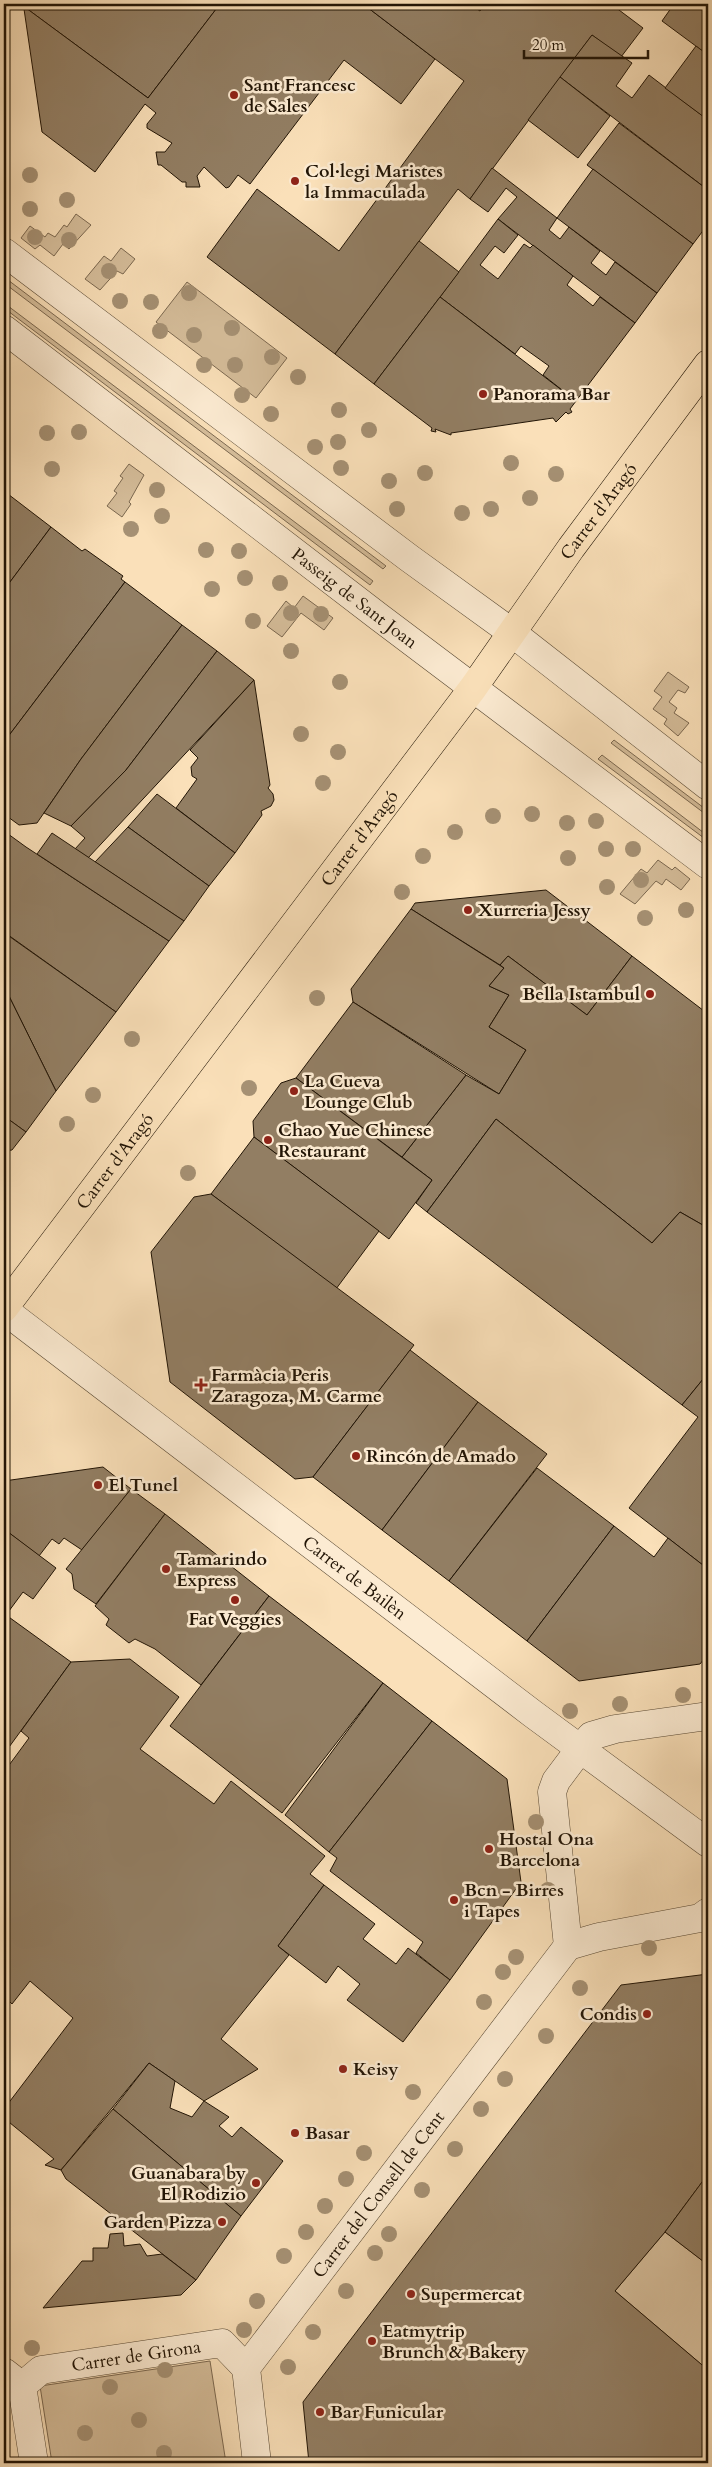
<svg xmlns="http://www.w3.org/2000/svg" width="712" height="2467" viewBox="0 0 712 2467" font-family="Cardo,serif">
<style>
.green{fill:#d5bd9a;stroke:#7b6850}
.building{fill:#927e63;stroke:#211405}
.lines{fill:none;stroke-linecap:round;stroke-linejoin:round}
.pedestrian-casing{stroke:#574732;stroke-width:29}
.minor-casing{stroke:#574732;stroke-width:29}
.tertiary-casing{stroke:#574732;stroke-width:29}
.primary-casing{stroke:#211405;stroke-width:29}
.pedestrian{stroke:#fcebd2;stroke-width:28}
.minor{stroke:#fcebd2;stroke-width:28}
.tertiary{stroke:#fcebd2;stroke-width:28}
.primary{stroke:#fae0b9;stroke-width:28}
.tree{fill:#a59073}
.poi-dot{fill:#8f2418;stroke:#fcebd2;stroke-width:2}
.labels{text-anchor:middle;stroke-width:5;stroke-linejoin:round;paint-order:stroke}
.poi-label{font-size:18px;font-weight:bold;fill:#211405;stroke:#fcebd2;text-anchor:start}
.street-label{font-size:18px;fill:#211405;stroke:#fcebd2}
</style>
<rect width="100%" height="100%" fill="#fae0b9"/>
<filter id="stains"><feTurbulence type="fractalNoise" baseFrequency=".004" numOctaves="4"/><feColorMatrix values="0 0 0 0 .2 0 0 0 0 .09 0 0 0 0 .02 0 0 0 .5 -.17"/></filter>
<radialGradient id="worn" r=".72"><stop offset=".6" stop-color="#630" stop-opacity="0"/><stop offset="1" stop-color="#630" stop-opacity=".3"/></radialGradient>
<g class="green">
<path d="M76,214L91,225L69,249L63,244L54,256L40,245L35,249L21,238L30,226L45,237L48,233L55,237L64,225L67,227Z"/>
<path d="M121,248L135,259L123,274L117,271L100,290L85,279L104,256L111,261Z"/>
<path d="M4,277L386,566L383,569L4,283Z"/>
<path d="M187,282L287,358L256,398L156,322Z"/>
<path d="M4,303L373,581L370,585L4,308Z"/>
<path d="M129,464L144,475L129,502L131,504L122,517L107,506L117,493L114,491L123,478L120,476Z"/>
<path d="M303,596L333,618L324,630L301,613L282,637L267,626L286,601L294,608Z"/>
<path d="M668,672L689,687L685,693L678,690L669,702L677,708L674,713L689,723L678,736L664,724L667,719L653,709L662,697L654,691Z"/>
<path d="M614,740L708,811V816L611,743Z"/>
<path d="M602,755L708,836V841L598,759Z"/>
<path d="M658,860L672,870L675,867L690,879L681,890L666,879L662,885L656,881L635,904L620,894L641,869L647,873Z"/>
<path d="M665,2232L708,2265V2370L615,2291Z"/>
<path d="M210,2361L226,2463H52L40,2386Z"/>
</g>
<g class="building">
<path d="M29,4H220L148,98L26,8Z"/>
<path d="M220,4H363L435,59L401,104L344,60L250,184L238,175L229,187L226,188L204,167L197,176L200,187H186V182H182L161,165H158L156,152H165L172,143L147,128V124L156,113L145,104L95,172L42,132L24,9L26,8L148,98Z"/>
<path d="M363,4H470L480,11L485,4H611L643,28L621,57L592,35L470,199L458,189L335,354L207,257L257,189L339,251L464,81Z"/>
<path d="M674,4H708V55L662,21Z"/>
<path d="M592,35L632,63L616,86L632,98L649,75L708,120V190L560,77Z"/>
<path d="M696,46L708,55V120L665,88Z"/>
<path d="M560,77L610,116L578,158L528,120Z"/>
<path d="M619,123L708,190V224L693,244L587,165Z"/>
<path d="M492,168L557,218L549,230L560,239L569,227L600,251L591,263L606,275L615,262L657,293L635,323L498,219L517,197L506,188L488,212L470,199Z"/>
<path d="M593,169L693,244L657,293L557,218Z"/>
<path d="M498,219L518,235L504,253L495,246L480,265L498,279L524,244L530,248L533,245L573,276L567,285L593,306L600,297L635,323L576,401L543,375L549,366L521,346L515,354L440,297Z"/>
<path d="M419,241L459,272L374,384L335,354Z"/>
<path d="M440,297L576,401L570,409L572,412L568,414L566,412L556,422L553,418L451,433V435L435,429L436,432L431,431L432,428L374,384Z"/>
<path d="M4,491L51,527L4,590Z"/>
<path d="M51,527L82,551L85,549L123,576L121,579L125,582L4,742V590Z"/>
<path d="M125,582L182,625L81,759L37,823L19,825L4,814V742Z"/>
<path d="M182,625L217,651L126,770L71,826L44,813L81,759Z"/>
<path d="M217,651L254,680L88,858L75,849L85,838L71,826L126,770Z"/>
<path d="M254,680L270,785L268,788L273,794L274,800L271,806L261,811L262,815L235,853L176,808L197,779L192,776L191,767L198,758L190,750Z"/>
<path d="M157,794L235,853L209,886L128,827Z"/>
<path d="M128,827L209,886L184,921L95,862Z"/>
<path d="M4,831L26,847L169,941L116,1012L4,932Z"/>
<path d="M52,833L184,921L169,941L37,854Z"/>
<path d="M546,890L632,956L587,1015L508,956L500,965L411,909L415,903Z"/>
<path d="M411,909L504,968L489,986L509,995L489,1027L526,1050L499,1094L353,1002L351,989Z"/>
<path d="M6,934L116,1012L56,1091L4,986V937Z"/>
<path d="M508,956L587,1015L632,956L708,1014V1228L680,1212L652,1243L496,1119L427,1212L416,1203L432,1180L402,1157L466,1075L499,1094L526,1050L489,1027L509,995L489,986L504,968L500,965Z"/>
<path d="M4,986L56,1091L26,1132L4,1116Z"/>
<path d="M353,1002L466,1075L402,1157L296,1078Z"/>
<path d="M296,1078L432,1180L389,1239L254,1137L253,1121L281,1083Z"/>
<path d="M4,1116L26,1132L12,1150L4,1151Z"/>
<path d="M496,1119L652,1243L680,1212L708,1228V1373L682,1405L427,1212Z"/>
<path d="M254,1137L379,1231L336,1289L211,1194Z"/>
<path d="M211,1194L414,1345L313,1477L295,1479L170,1382L151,1252L194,1197Z"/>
<path d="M410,1350L478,1402L382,1530L313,1477Z"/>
<path d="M708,1373V1569L629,1508L698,1417L682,1405Z"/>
<path d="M478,1402L547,1454L449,1581L382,1530Z"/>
<path d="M103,1467L131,1489L82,1550L64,1538L59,1544L52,1539L39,1556L4,1529V1481Z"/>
<path d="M537,1468L614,1526L527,1641L449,1581Z"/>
<path d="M131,1489L165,1514L96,1604L74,1589L72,1574L66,1569Z"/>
<path d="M165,1514L269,1596L201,1685L155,1649L135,1639L129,1643L106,1625L109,1619L95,1606Z"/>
<path d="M614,1526L654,1557L668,1538L708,1569V1654L700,1664L579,1681L527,1641Z"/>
<path d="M4,1529L56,1568L33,1599L23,1592L6,1615L71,1662L4,1754Z"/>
<path d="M269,1596L383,1683L282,1813L170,1726Z"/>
<path d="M130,1659L179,1697L140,1749L214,1804L231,1781L325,1856L310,1874L324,1885L278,1946L289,1955L221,2039L258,2069L204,2101L149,2063L61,2170L45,2165L54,2159L4,2118V2109L73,2018L30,1981L12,2004L4,1996V1772L29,1738L21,1731L71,1662Z"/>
<path d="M383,1683L432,1721L329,1852L285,1815Z"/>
<path d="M432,1721L507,1779L521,1882L450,1980L416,1953L423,1942L330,1871L337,1858L329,1852Z"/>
<path d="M324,1885L375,1924L363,1939L396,1964L408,1948L450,1980L403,2042L347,2000L360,1984L338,1966L326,1983L278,1946Z"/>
<path d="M708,1974V2174L665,2232L615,2291L708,2370V2463H309L303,2402L621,1985Z"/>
<path d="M149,2063L175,2081L170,2108L192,2117L204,2101L229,2117L219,2126L232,2137L241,2127L283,2161L241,2216L113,2109Z"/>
<path d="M113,2109L241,2216L196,2280L66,2179L61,2170Z"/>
<path d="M708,2174V2265L665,2232Z"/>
<path d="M123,2233L124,2246L140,2244L147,2256L162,2254L196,2280L181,2295L43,2308L82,2261H93V2248H108L110,2234Z"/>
</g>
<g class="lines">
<defs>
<g id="pedestrian">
<path d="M568,1946L552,1792L556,1781L580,1749"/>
<path id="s1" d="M22,2386L41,2370L222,2343L246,2368"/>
</g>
<g id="minor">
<path d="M580,1749L591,1736L615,1729L708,1716"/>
<path d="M4,2372L22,2386L34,2463"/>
<path id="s2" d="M257,2463L246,2368L568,1946L599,1937L700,1918L708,1912"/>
</g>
<g id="tertiary">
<path d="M4,252L409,558L511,632L708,786"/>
<path id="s3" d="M4,329L379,617L708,865"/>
<path id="s4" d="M4,1310L533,1714L708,1843"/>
</g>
<g id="primary">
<path id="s5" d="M4,1308L473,688L571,548L708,364"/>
</g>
</defs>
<use href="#pedestrian" class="pedestrian-casing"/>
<use href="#minor" class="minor-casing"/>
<use href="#tertiary" class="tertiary-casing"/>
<use href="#primary" class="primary-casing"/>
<use href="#pedestrian" class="pedestrian"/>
<use href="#minor" class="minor"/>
<use href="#tertiary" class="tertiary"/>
<use href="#primary" class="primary"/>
</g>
<g class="tree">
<circle cx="30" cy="175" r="8"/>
<circle cx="67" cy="200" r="8"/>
<circle cx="30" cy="209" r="8"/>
<circle cx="35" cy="237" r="8"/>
<circle cx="69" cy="240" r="8"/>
<circle cx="109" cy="271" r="8"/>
<circle cx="189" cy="293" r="8"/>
<circle cx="120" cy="301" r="8"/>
<circle cx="151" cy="302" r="8"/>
<circle cx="232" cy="328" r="8"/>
<circle cx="160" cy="331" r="8"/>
<circle cx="194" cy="335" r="8"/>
<circle cx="272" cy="357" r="8"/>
<circle cx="204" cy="365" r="8"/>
<circle cx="235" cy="365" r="8"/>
<circle cx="298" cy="377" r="8"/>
<circle cx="242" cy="395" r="8"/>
<circle cx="339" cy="410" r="8"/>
<circle cx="271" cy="414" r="8"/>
<circle cx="369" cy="430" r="8"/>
<circle cx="79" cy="432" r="8"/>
<circle cx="47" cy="433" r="8"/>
<circle cx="338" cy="442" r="8"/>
<circle cx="315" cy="447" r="8"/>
<circle cx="511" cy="463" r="8"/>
<circle cx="341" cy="468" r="8"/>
<circle cx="52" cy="469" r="8"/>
<circle cx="425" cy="473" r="8"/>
<circle cx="556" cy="474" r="8"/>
<circle cx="389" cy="481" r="8"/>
<circle cx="157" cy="490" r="8"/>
<circle cx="530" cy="498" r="8"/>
<circle cx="397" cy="509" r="8"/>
<circle cx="491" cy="509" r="8"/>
<circle cx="462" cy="513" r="8"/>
<circle cx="162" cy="516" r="8"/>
<circle cx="131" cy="529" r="8"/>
<circle cx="206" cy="550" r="8"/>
<circle cx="239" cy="551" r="8"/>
<circle cx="245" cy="578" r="8"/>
<circle cx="280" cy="583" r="8"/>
<circle cx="212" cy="589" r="8"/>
<circle cx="291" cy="613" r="8"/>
<circle cx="321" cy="614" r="8"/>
<circle cx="253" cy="621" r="8"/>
<circle cx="291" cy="651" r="8"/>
<circle cx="340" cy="682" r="8"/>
<circle cx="301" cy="734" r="8"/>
<circle cx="338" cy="752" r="8"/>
<circle cx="323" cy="783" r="8"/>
<circle cx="532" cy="814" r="8"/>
<circle cx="493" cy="816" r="8"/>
<circle cx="596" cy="821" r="8"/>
<circle cx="567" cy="823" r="8"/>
<circle cx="455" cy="832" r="8"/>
<circle cx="606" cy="849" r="8"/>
<circle cx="633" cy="849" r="8"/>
<circle cx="423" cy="856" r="8"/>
<circle cx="568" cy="858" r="8"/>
<circle cx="641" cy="880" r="8"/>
<circle cx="607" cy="887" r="8"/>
<circle cx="402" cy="892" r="8"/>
<circle cx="686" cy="910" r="8"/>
<circle cx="645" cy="918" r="8"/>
<circle cx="317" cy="998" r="8"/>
<circle cx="132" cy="1039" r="8"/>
<circle cx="249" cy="1088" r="8"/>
<circle cx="93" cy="1095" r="8"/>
<circle cx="67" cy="1124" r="8"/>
<circle cx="188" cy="1173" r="8"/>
<circle cx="683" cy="1695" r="8"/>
<circle cx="620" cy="1704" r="8"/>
<circle cx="570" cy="1711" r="8"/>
<circle cx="536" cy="1822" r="8"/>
<circle cx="548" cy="1890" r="8"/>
<circle cx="649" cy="1948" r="8"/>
<circle cx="516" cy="1957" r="8"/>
<circle cx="503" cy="1972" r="8"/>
<circle cx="580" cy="1988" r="8"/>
<circle cx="484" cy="2002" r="8"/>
<circle cx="546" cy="2036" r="8"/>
<circle cx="505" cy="2079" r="8"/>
<circle cx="413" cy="2092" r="8"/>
<circle cx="481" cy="2109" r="8"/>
<circle cx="455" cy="2149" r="8"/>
<circle cx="364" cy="2153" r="8"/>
<circle cx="346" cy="2179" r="8"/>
<circle cx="422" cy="2190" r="8"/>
<circle cx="325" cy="2206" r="8"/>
<circle cx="306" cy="2232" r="8"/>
<circle cx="389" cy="2234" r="8"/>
<circle cx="375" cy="2253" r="8"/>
<circle cx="284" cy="2256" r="8"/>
<circle cx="346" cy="2291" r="8"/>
<circle cx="257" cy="2301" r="8"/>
<circle cx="244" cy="2330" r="8"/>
<circle cx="313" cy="2332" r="8"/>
<circle cx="32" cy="2348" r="8"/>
<circle cx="288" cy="2367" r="8"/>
<circle cx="165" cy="2370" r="8"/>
<circle cx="110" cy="2387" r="8"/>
<circle cx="139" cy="2420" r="8"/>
<circle cx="85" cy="2433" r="8"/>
<circle cx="164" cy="2453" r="8"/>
</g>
<g class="poi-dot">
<circle cx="234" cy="95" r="5"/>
<circle cx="295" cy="181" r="5"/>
<circle cx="483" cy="394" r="5"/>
<circle cx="468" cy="910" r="5"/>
<circle cx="650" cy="994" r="5"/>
<circle cx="294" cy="1091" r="5"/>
<circle cx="268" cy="1140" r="5"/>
<path d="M198.5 1377.5h5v5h5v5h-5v5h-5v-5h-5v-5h5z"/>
<circle cx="356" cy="1456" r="5"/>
<circle cx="98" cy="1485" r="5"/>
<circle cx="166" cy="1569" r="5"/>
<circle cx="235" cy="1600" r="5"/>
<circle cx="489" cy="1849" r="5"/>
<circle cx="454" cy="1900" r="5"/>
<circle cx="647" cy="2014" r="5"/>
<circle cx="343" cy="2069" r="5"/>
<circle cx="295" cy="2133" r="5"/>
<circle cx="256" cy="2183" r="5"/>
<circle cx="222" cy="2222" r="5"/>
<circle cx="411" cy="2294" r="5"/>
<circle cx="372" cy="2341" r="5"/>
<circle cx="320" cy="2412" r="5"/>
</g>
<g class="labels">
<g class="poi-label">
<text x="244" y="91">Sant Francesc<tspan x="244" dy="21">de Sales</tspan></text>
<text x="305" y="177">Col·legi Maristes<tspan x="305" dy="21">la Immaculada</tspan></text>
<text x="493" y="400">Panorama Bar</text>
<text x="478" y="916">Xurreria Jessy</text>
<text x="640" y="1000" text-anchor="end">Bella Istambul</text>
<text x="304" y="1087">La Cueva<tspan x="304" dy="21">Lounge Club</tspan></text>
<text x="278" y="1136">Chao Yue Chinese<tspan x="278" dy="21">Restaurant</tspan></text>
<text x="211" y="1381">Farmàcia Peris<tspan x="211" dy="21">Zaragoza, M. Carme</tspan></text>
<text x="366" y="1462">Rincón de Amado</text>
<text x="108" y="1491">El Tunel</text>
<text x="176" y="1565">Tamarindo<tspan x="176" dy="21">Express</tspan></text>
<text x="235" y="1625" text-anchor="middle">Fat Veggies</text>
<text x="499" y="1845">Hostal Ona<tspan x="499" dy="21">Barcelona</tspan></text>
<text x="464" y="1896">Bcn - Birres<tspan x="464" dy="21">i Tapes</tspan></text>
<text x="637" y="2020" text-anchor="end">Condis</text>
<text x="353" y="2075">Keisy</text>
<text x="305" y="2139">Basar</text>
<text x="246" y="2179" text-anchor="end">Guanabara by<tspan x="246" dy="21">El Rodizio</tspan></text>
<text x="212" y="2228" text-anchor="end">Garden Pizza</text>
<text x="421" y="2300">Supermercat</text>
<text x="382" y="2337">Eatmytrip<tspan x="382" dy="21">Brunch &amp; Bakery</tspan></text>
<text x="330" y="2418">Bar Funicular</text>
</g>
<g class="street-label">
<text dy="6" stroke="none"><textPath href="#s5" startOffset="994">Carrer d'Aragó</textPath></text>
<text dy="6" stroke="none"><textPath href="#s3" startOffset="442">Passeig de Sant Joan</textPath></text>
<text dy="6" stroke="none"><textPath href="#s5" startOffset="589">Carrer d'Aragó</textPath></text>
<text dy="6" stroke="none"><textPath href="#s5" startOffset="184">Carrer d'Aragó</textPath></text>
<text dy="6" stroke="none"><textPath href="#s4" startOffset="441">Carrer de Bailèn</textPath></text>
<text dy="6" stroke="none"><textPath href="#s2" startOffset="314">Carrer del Consell de Cent</textPath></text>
<text dy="6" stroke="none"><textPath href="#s1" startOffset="121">Carrer de Girona</textPath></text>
</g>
</g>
<rect width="712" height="2467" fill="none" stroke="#fae0b9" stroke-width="20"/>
<rect x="5" y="5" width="702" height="2457" fill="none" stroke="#211405" stroke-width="2.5"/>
<rect x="10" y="10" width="692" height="2447" fill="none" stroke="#211405"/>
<path d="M524 50v8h124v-8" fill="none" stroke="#211405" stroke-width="2.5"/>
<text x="532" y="50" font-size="15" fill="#211405" stroke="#fcebd2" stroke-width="4" paint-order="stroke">20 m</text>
<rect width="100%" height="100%" filter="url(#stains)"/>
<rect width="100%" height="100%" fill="url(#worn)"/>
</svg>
